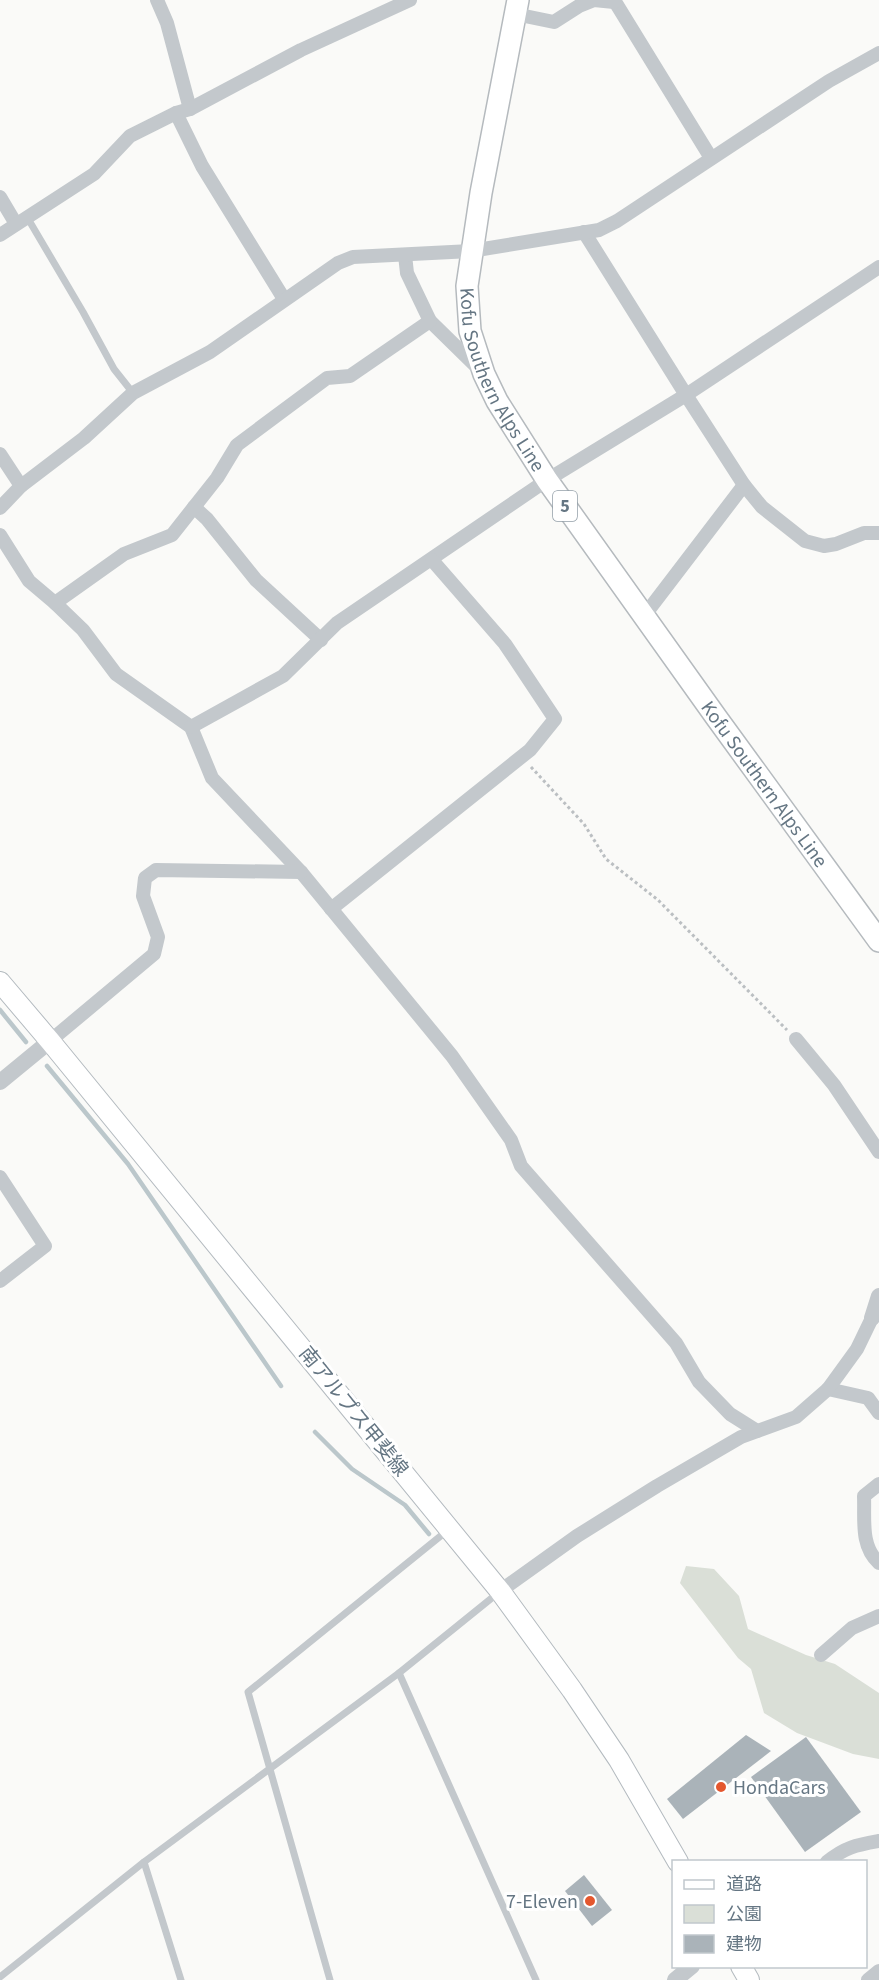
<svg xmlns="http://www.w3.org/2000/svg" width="879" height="1980" viewBox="0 0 879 1980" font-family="'Source Sans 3','Noto Sans JP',sans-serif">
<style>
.green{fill:#dadfd7}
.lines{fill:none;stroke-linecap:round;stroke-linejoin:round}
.stream{stroke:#bbc7cb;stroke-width:4.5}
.building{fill:#aab3b9}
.secondary-casing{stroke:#b3babf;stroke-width:22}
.primary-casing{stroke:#b5babe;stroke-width:24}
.path{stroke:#bbbfc2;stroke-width:3;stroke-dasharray:3 3;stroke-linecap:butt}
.service{stroke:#c3c8cc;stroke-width:7}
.minor{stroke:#c3c8cc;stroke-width:14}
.tertiary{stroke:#c3c8cc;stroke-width:16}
.secondary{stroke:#fff;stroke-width:20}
.primary{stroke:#fff;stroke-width:21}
.poi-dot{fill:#e4572e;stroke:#fff;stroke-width:2}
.labels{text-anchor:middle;stroke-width:6;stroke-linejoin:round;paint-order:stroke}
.shield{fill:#fff;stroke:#939fa8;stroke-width:1.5}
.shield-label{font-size:18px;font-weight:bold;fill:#657683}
.street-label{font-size:20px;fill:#657683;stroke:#fff}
.poi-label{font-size:20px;fill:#657683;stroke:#fff;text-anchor:start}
</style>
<rect width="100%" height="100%" fill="#fafaf8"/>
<path class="green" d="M686,1566L714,1569L739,1596L748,1629L806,1655L835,1664L879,1693V1759L853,1754L797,1733L764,1713L751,1669L738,1658L680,1583Z"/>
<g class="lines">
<g class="stream">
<path d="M0,1010L26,1042"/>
<path d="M47,1066L128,1164L281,1386"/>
<path d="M315,1432L352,1469L405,1505L429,1534"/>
</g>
</g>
<g class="building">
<path d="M746,1735L771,1751L683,1819L667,1799Z"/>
<path d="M806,1737L861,1812L805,1852L751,1777Z"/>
<path d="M584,1875L612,1910L592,1926L565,1891Z"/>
</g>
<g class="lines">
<defs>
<g id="secondary">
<path d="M0,982L50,1041L500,1591L572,1690L619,1760L678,1862"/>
<path d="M741,1966L749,1980"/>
</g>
<g id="primary">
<path id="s1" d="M518,0L481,193L467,286L470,331L484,374L497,401L547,480L716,717L879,941"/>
</g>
</defs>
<use href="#secondary" class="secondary-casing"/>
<use href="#primary" class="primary-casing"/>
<path class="path" d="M531,767L584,824L606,859L658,900L787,1030"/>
<g class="service">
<path d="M27,217L83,312L114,369L133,393"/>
<path d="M399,1673L536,1980"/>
<path d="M144,1862L181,1980"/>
<path d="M0,1977L144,1862L399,1673L498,1593"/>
<path d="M330,1980L248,1692L448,1530"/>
</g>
<g class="minor">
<path d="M157,0L167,23L190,109"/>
<path d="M614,0L711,158"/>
<path d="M515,14L554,22L579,6L594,0L614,2"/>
<path d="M176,113L202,166L284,299"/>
<path d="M0,197L16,224"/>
<path d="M584,232L686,395L744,485L762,507L805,541L824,546L836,544L864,533H879"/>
<path d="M0,235L94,174L130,136L176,113L190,109L301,50L410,0"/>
<path d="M405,255L407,273L430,321L481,371"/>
<path d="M0,454L21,486"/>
<path d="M194,507L207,519L256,580L321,640"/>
<path d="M0,508L21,486L84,438L133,393L210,352L338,263L353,257L471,251L599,230L617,221L829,81L879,53"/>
<path d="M0,535L29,581L55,603L83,630L116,674L191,727L212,778L301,872L452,1056L511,1140L521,1166L676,1343L699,1382L730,1414L757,1431"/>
<path d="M55,603L124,554L172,535L217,478L237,445L327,378L350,376L430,321"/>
<path d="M644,616L744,485"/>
<path d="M191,727L283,676L337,623L547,480L686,395L879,267"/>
<path d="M331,909L530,750L555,719L505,644L432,560"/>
<path d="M796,1039L834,1085L879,1152"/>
<path d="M50,1041L154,954L158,937L143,896L145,878L156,870L301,872"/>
<path d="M0,1177L45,1246L0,1281"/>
<path d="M828,1389L868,1398L879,1413"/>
<path d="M879,1484L864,1496C865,1519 860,1546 879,1563"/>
<path d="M500,1591L577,1536L657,1486L741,1437L796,1417L828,1389L857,1349L872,1318"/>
<path d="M821,1655L852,1628L879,1616"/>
<path d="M827,1862C845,1847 857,1845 879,1841"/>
<path d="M868,1980L879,1971"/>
</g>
<g class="tertiary">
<path d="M0,1082L50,1041"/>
<path d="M872,1318L879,1296"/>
<path d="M675,1980L692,1966"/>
</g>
<use href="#secondary" class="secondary"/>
<use href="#primary" class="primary"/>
</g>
<g class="poi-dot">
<circle cx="721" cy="1787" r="6"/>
<circle cx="590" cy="1901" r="6"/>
</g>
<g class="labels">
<rect class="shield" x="553" y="491" width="24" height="30" rx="4.5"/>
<g class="shield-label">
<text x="565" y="512">5</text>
</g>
<g class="street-label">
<text dy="7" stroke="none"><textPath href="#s1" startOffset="392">Kofu Southern Alps Line</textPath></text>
<text dy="7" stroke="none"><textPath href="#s1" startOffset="878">Kofu Southern Alps Line</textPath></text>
<text transform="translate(354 1411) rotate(51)" y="7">南アルプス甲斐線</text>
</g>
<g class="poi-label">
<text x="733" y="1794">HondaCars</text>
<text x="578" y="1908" text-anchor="end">7-Eleven</text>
</g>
</g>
<rect x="672" y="1860" width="195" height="108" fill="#ffffff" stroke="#c1c8cd" stroke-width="1.5"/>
<rect x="684" y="1880" width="30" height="9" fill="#ffffff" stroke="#c1c8cd" stroke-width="1.5"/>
<text x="726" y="1890" font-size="18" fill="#657683">道路</text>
<rect x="684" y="1905" width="30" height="18" fill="#dadfd7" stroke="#c1c8cd" stroke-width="1.5"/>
<text x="726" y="1920" font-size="18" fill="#657683">公園</text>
<rect x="684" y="1935" width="30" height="18" fill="#aab3b9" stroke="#c1c8cd" stroke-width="1.5"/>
<text x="726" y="1950" font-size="18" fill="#657683">建物</text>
</svg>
